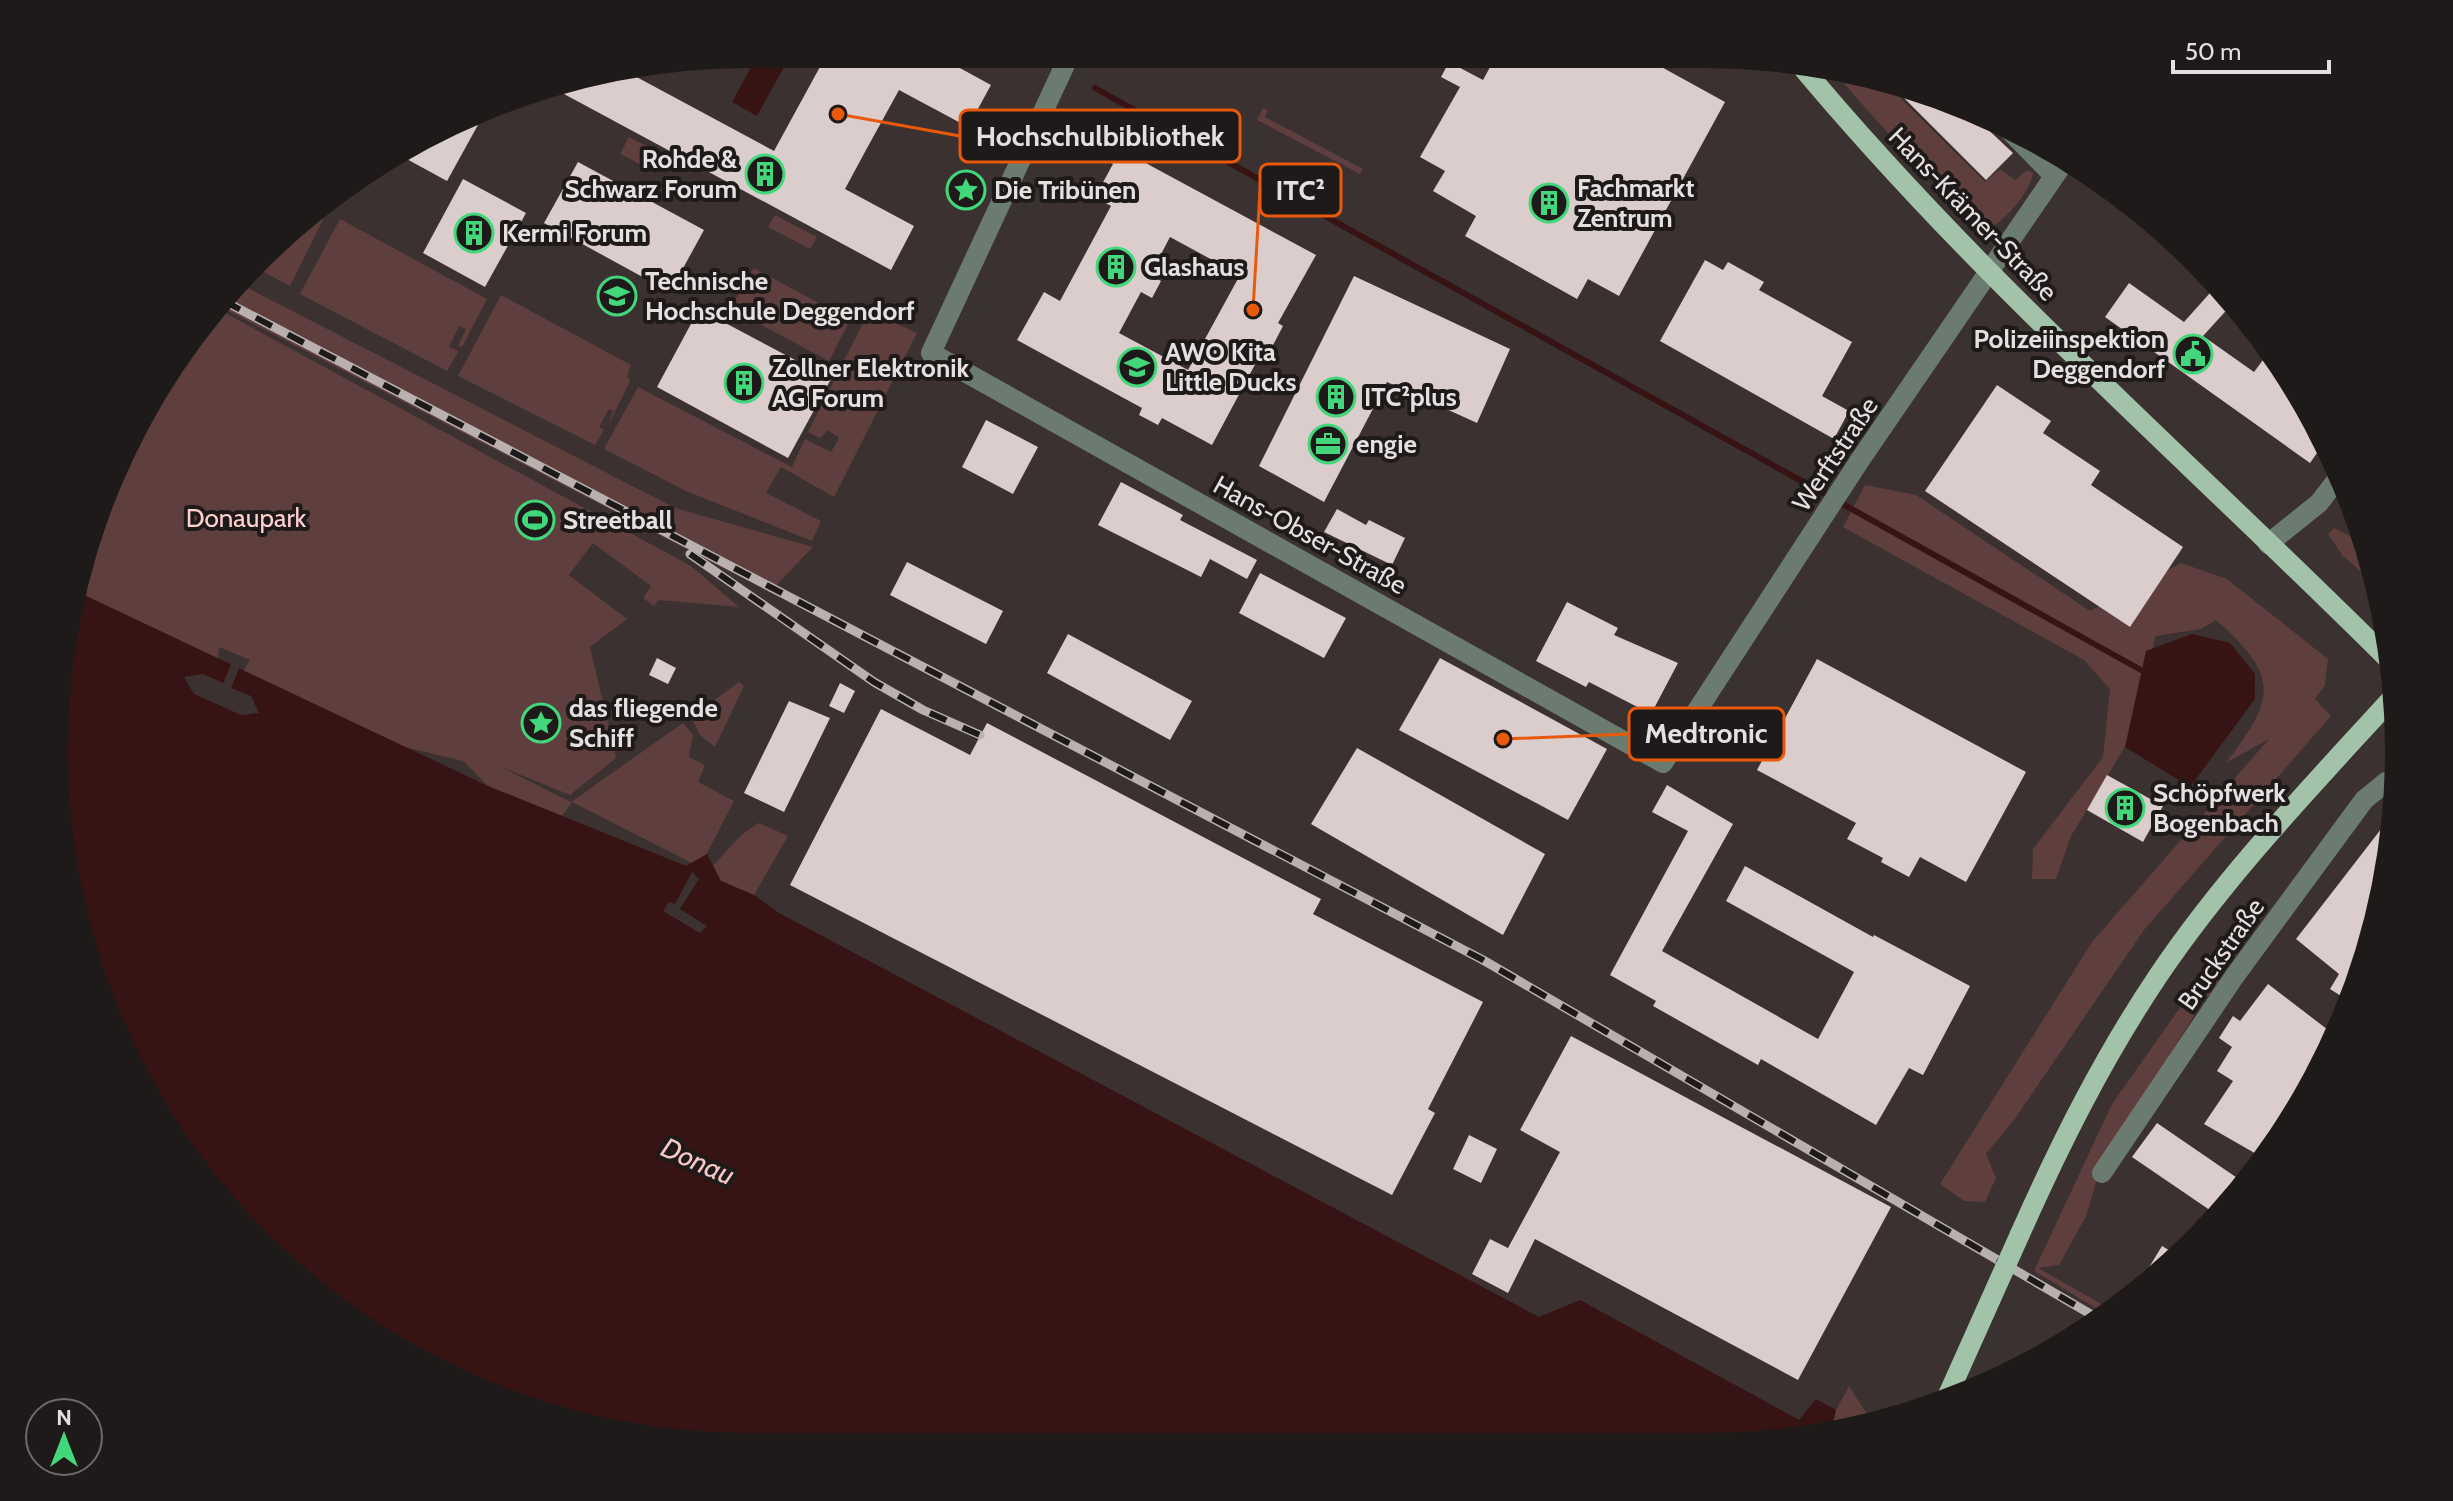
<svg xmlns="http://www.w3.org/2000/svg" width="2453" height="1501" viewBox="0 0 2453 1501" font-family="Cabin,sans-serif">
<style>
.green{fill:#5e3f3d}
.water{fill:#371313}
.pier{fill:#3b3130}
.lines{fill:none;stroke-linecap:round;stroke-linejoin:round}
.stream{stroke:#371313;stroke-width:6}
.building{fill:#dacdcc;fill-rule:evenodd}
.minor{stroke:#6c7b6f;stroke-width:20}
.major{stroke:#a2c3aa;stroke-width:20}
.rail-casing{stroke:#b8b1b0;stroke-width:9}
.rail{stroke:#1f1a1a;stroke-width:6;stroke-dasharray:18;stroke-linecap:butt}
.major-bridge{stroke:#a2c3aa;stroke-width:20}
.labels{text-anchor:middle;stroke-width:8;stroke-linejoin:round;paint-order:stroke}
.poi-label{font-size:26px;font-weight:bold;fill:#e6dfdf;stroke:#1f1a1a;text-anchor:start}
.street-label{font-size:26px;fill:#e6dfdf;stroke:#1f1a1a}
.park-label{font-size:26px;fill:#ffd0cd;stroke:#1f1a1a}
.water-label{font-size:28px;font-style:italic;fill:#f6c8c5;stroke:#1f1a1a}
.leader{fill:none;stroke:#e8590c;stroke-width:3}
.callout-dot{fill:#e8590c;stroke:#1f1a1a;stroke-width:3}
.callout{fill:#1f1a1a;stroke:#e8590c;stroke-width:3}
.callout-label{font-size:28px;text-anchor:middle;font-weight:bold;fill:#e6dfdf}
</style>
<rect width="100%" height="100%" fill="#3b3130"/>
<g class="green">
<path d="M1832,70L1887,85L1985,182L2000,169L2015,180L2027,170L2033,173C2030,192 2007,219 1990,228L1895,141Z"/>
<path d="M1263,108L1268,110L1265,117L1363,169L1360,174L1257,120Z"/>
<path d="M629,137L660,153L652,170L620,154Z"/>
<path d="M318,206L327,212L290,286L256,268Z"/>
<path d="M775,215L817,237L810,249L768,227Z"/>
<path d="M340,219L487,299L462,347L458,346L466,329L459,326L449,347L459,351L447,371L300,294Z"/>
<path d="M754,268L850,320L829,361L730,308Z"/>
<path d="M240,284L675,508L813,547L779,582L773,594L219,306Z"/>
<path d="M501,295L631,365L627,376L630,381L609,424L613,411L609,409L599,427L604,430L595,445L458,376Z"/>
<path d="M216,308L691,566L739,607L658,600L654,606L643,598L651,586L593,543L569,575L627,619L590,647L611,736L624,744L615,752L616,758L570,795L501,767L571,802L683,723L693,735L689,757L705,765L698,782L734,801L706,855L692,863L572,802L562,816L488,786L463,761L400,746L243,672L250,660L219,647L218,660L80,593L91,527L198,327Z"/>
<path d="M869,311L917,333L834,497L781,467L766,493L821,521L812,541L686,491L604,449L638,387L792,467L805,439L831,452L839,438L828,430L820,438L808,432Z"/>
<path d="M1865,485L1916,495L2090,611L2181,563L2227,579L2328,659L2325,685L2315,699L2331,716L2144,930L2014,1120L1986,1154L1996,1178L1985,1202L1964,1201L1940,1184L2092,942L2269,739L2226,763C2276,697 2280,677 2216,620L2201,629L2156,636L2125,747L2071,836L2056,879H2032L2033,849L2103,757L2110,689L2084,660L1843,527Z"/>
<path d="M2334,528L2366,544L2376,585L2343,556L2328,534Z"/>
<path d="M739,682L744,686L715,747L700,735L691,717Z"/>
<path d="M759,823L788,836L754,895L721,881L713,866L742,834Z"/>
<path d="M2254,903C2259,929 2234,944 2225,965C2216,986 2223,984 2203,1001L2101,1166L2086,1216L2059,1265L2038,1268L2112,1310L2106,1314L2034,1271L2112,1104Z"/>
<path d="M1849,1386L1867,1414L1902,1415L1883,1423L1831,1432L1836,1410Z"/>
</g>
<g class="water">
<path d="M758,54L790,56L757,116L732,102Z"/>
<path d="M80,593L488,786L686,866L707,854L721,881L754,895L779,913L1539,1317L1580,1300L1799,1420L1816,1399L1836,1410L1831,1432L1748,1445L660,1441L484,1394L327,1303L172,1138L91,974L54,750Z"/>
<path d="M2192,634L2230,643L2255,674V699L2190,787L2125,747L2146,651Z"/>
</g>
<g class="pier">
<path d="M232,662L240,666L231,688L251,696L259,713L241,715L194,694L184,677L203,674L223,683Z"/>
<path d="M692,872L699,879L680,909L707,926L700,933L663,911L669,902L675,904Z"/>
</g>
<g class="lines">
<g class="stream">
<path d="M1031,56L1041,61"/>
<path d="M1095,88L2141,670"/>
</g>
</g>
<g class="building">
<path d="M827,54L936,55L991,85L968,127L899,90L866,150L845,189L914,226L891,270L551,87L631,74L774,151Z"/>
<path d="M1495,58L1647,59L1725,102L1619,296L1588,279L1577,299L1520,267L1465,236L1476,216L1433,191L1445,171L1420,157L1460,87L1441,77L1449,62L1483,80Z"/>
<path d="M1893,87L1962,105L2013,153L1986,180Z"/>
<path d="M484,114L447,181L403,157Z"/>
<path d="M1079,127L1316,255L1278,323L1283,326L1272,347L1266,344L1212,445L1162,418L1158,425L1139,415L1142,408L1017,340L1044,292L1060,301L1111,206L1095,197L1113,164L1071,143ZM1170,237L1240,275L1188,370L1119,333L1141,292L1152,298L1161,281L1150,275Z"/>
<path d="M578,162L704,230L670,292L544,223Z"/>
<path d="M463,179L526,213L485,287L423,253Z"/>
<path d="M1705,260L1723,270L1728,262L1764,282L1759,290L1852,342L1822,396L1849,411L1834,439L1660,341Z"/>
<path d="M1354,276L1510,349L1477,423L1387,382L1324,502L1259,466Z"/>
<path d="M2129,283L2184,322L2218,284L2226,291L2234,302L2203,336L2254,372L2269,352L2305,402L2324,443L2310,463L2105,317Z"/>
<path d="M699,309L831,379L788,458L657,387Z"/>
<path d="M1997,385L2051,421L2043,433L2100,471L2091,485L2183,547L2130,627L1925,491Z"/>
<path d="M986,420L1038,447L1013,494L962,467Z"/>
<path d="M1121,482L1183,515L1180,520L1257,560L1247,579L1210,559L1201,577L1098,525Z"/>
<path d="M1337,509L1366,525L1369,520L1405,538L1392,565L1324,532Z"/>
<path d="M907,562L1003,611L986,644L890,595Z"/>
<path d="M1260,573L1346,618L1324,658L1239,613Z"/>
<path d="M1567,602L1618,628L1614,635L1678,663L1651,714L1589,682L1586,687L1536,661Z"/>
<path d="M1068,634L1192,701L1170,740L1047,673Z"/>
<path d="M657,658L676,668L668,684L649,675Z"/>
<path d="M1440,658L1607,749L1568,820L1399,730Z"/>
<path d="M1817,659L2026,772L1966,882L1920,857L1909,877L1881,862L1883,858L1847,839L1856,823L1757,770Z"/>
<path d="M840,683L855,691L844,713L829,706Z"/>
<path d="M789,701L830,718L784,812L744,793Z"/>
<path d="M881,709L970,755L987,723L1321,899L1313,914L1483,1002L1428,1109L1435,1113L1392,1195L790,885Z"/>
<path d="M1357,748L1545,854L1503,935L1311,824Z"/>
<path d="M2107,775L2163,806L2143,842L2087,810Z"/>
<path d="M1667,785L1733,824L1662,951L1818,1039L1854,972L1726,901L1745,866L1873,937L1874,935L1970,986L1923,1075L1909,1068L1876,1125L1761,1059L1758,1065L1653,1006L1656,1001L1610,975L1688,831L1652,812Z"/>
<path d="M2395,811L2375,930L2349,1001L2330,989L2339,974L2296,939Z"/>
<path d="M2268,984L2336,1036L2327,1060L2322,1057L2289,1108L2294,1112L2265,1159L2204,1124L2233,1081L2217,1071L2232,1047L2219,1038L2233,1016L2240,1021Z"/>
<path d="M1571,1036L1891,1207L1798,1380L1535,1239L1508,1293L1472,1274L1490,1239L1508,1248L1560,1152L1520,1130Z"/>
<path d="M2157,1123L2246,1184L2217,1215L2132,1157Z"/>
<path d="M1469,1135L1497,1149L1481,1183L1453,1169Z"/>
<path d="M2162,1246L2179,1256L2135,1293L2134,1292Z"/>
</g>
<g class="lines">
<g class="minor">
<path d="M1069,56L931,353L1663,763L1860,460L2064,162"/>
<path d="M2009,130L2054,176"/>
<path d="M2268,544L2319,503L2339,477"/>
<path d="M2102,1173L2234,977L2364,800L2386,782L2397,779"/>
</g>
<g class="major">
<path d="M1797,61C1978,279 2193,464 2393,664"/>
<path d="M2020,1234C2060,1144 2103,1058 2158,976C2226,875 2312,786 2394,696"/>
</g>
<defs>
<g id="rail">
<path d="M224,301L1483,960L2099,1319"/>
<path d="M690,554L874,682L923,710L980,735"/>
</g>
</defs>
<use href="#rail" class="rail-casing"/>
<use href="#rail" class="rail"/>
<path class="major-bridge" d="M1947,1397L2020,1234"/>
</g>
<defs>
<symbol id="building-ring" viewBox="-11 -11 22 22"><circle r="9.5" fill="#1f1a1a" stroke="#43d77b" stroke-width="1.5"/><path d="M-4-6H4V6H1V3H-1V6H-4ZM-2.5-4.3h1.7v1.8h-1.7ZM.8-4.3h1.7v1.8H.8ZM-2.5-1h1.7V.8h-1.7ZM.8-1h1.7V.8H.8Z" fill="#43d77b"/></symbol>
<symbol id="sight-ring" viewBox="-11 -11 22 22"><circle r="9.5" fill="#1f1a1a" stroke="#43d77b" stroke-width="1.5"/><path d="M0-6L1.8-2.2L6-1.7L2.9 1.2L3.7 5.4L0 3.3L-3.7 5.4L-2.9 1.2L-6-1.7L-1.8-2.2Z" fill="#43d77b"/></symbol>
<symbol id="university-ring" viewBox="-11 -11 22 22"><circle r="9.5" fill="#1f1a1a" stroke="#43d77b" stroke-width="1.5"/><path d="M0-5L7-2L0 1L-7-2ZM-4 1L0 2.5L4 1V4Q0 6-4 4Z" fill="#43d77b"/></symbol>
<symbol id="civic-ring" viewBox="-11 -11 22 22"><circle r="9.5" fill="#1f1a1a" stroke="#43d77b" stroke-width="1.5"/><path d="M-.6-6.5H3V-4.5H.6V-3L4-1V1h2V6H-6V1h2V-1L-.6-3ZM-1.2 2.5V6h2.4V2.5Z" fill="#43d77b"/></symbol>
<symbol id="school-ring" viewBox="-11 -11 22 22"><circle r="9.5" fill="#1f1a1a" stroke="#43d77b" stroke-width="1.5"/><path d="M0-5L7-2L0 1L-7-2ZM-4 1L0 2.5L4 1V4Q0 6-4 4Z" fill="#43d77b"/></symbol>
<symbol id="office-ring" viewBox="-11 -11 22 22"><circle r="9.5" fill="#1f1a1a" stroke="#43d77b" stroke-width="1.5"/><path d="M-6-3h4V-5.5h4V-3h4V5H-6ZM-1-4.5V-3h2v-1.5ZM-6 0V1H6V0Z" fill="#43d77b"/></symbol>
<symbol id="stadium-ring" viewBox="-11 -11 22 22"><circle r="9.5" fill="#1f1a1a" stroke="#43d77b" stroke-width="1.5"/><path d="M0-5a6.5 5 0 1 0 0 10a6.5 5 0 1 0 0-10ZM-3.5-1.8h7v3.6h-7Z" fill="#43d77b"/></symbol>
</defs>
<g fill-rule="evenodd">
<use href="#building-ring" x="743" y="152" width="44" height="44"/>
<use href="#sight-ring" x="944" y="168" width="44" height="44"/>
<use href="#building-ring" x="1527" y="181" width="44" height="44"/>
<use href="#building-ring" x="452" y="211" width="44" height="44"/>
<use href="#building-ring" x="1094" y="245" width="44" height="44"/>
<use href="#university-ring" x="595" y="274" width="44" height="44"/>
<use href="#civic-ring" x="2171" y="332" width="44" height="44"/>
<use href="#school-ring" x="1115" y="345" width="44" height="44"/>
<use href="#building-ring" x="722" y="361" width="44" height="44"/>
<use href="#building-ring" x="1314" y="375" width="44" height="44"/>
<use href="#office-ring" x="1306" y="422" width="44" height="44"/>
<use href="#stadium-ring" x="513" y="498" width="44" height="44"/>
<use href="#sight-ring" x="519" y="701" width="44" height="44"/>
<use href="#building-ring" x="2103" y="786" width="44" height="44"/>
</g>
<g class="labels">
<g class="poi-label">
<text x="737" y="168" text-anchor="end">Rohde &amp;<tspan x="737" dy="30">Schwarz Forum</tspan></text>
<text x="1577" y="197">Fachmarkt<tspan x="1577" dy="30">Zentrum</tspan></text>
<text x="994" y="199">Die Tribünen</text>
<text x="502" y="242">Kermi Forum</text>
<text x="1144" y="276">Glashaus</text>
<text x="645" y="290">Technische<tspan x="645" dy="30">Hochschule Deggendorf</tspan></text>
<text x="2165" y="348" text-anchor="end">Polizeiinspektion<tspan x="2165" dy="30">Deggendorf</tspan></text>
<text x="1165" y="361">AWO Kita<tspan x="1165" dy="30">Little Ducks</tspan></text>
<text x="772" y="377">Zollner Elektronik<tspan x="772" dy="30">AG Forum</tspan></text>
<text x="1364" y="406">ITC²plus</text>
<text x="1356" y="453">engie</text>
<text x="563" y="529">Streetball</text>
<text x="569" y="717">das fliegende<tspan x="569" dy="30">Schiff</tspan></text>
<text x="2153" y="802">Schöpfwerk<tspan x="2153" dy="30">Bogenbach</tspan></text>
</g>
<g class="street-label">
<text transform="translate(1973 214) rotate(46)" y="9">Hans-Krämer-Straße</text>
<text transform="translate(1835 454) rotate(-56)" y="9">Werftstraße</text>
<text transform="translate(1310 535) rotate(29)" y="9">Hans-Obser-Straße</text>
<text transform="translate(2221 954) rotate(-55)" y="9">Bruckstraße</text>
</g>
<g class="park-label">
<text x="246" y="527">Donaupark</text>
</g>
<g class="water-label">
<text transform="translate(698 1161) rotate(24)" y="10">Donau</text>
</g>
</g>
<path d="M0 0H2453V1501H0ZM750 68H1703A682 682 0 0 1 2385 750V751A682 682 0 0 1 1703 1433H750A682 682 0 0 1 68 751V750A682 682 0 0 1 750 68Z" fill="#1f1a1a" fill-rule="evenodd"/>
<path class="leader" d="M838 114L960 136M1253 310L1260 190M1503 739L1629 734"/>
<g class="callout-dot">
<circle cx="838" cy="114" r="8"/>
<circle cx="1253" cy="310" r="8"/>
<circle cx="1503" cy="739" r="8"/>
</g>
<g class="callout">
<rect x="960" y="110" width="280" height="52" rx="8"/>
<rect x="1260" y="164" width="81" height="52" rx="8"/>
<rect x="1629" y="708" width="155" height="52" rx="8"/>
</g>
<g class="callout-label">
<text x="1100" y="146">Hochschulbibliothek</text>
<text x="1300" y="200">ITC²</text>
<text x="1706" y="743">Medtronic</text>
</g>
<g transform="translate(64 1437)"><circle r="38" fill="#1f1a1a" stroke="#6f6969" stroke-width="2"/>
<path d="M0-6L14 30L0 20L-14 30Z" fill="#43d77b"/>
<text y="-12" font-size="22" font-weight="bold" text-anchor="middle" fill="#e6dfdf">N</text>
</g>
<path d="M2173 60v12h156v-12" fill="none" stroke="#e6dfdf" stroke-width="4"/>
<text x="2185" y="60" font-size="24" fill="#e6dfdf" stroke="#1f1a1a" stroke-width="6" paint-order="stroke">50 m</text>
</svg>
